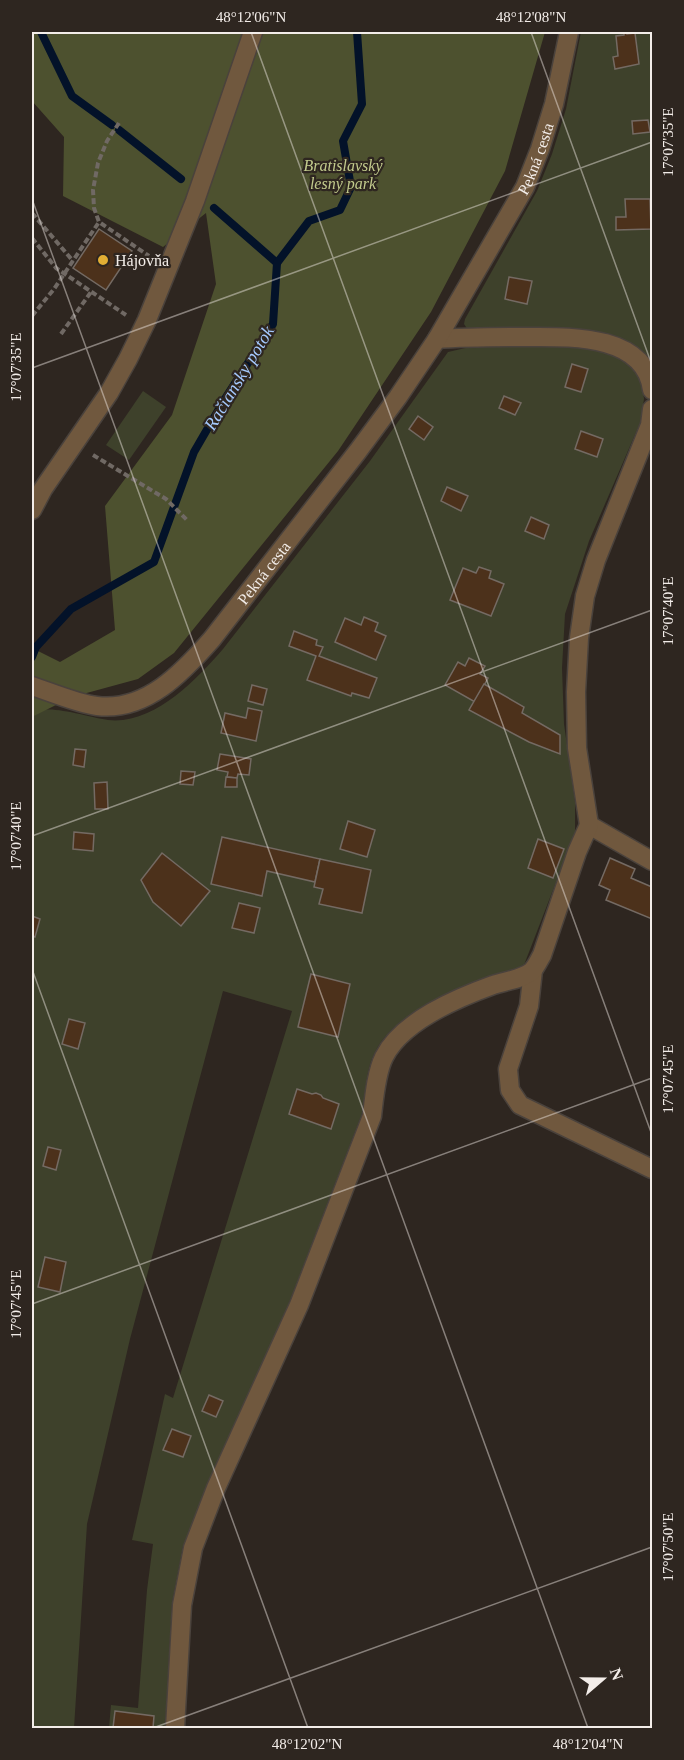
<svg xmlns="http://www.w3.org/2000/svg" width="684" height="1760" viewBox="0 0 684 1760" font-family="'Times New Roman',serif">
<style>
.green{fill:#3e412b}
.forest{fill:#4d512f}
.lines{fill:none;stroke-linecap:round;stroke-linejoin:round}
.stream{stroke:#031229;stroke-width:8}
.building{fill:#4c311b;stroke:#746a63;stroke-width:1.5}
.minor-casing{stroke:#4a423c;stroke-width:21}
.path{stroke:#706964;stroke-width:4;stroke-dasharray:6 3;stroke-linecap:butt}
.minor{stroke:#70583e;stroke-width:18}
.ticks{fill:none;stroke:#f3ede9;stroke-width:1.5;stroke-opacity:0.45}
.poi-dot{fill:#e2ae34;stroke:#2e2620;stroke-width:2}
.labels{text-anchor:middle;stroke-width:4.5;stroke-linejoin:round;paint-order:stroke}
.street-label{font-size:16px;fill:#f3ede9;stroke:#2e2620}
.park-label{font-size:16px;font-style:italic;fill:#c2ca8c;stroke:#2e2620}
.poi-label{font-size:16px;fill:#f3ede9;stroke:#2e2620;text-anchor:start}
.water-label{font-size:18px;font-style:italic;fill:#a5c9fd;stroke:#2e2620}
.neatline{fill:none;stroke:#f3ede9;stroke-width:2}
.ticks-label{font-size:15px;text-anchor:middle;fill:#f3ede9}
</style>
<rect width="100%" height="100%" fill="#2e2620"/>
<g class="green">
<path d="M581,32H652V365L647,356L629,343L605,334L468,330L464,324L465,319L537,191L552,154L566,109Z"/>
<path d="M567,345L597,350L620,357L632,368L642,383L644,399L640,423L589,541L565,614L562,668L564,724L575,802V833L524,965C506,974 486,978 468,986C435,1000 392,1018 375,1052C366,1069 365,1092 363,1111L289,1303L207,1486L183,1546L172,1603L165,1728H109L111,1705L138,1708L147,1590L153,1544L132,1540L165,1394L173,1398L292,1011L223,991L130,1339L87,1524L74,1728H32V717C35,715 40,711 44,710C56,707 94,718 108,720C154,725 196,680 223,649L370,461L448,352L474,346Z"/>
<path d="M143,391L166,407L129,460L106,445Z"/>
</g>
<path class="forest" d="M32,32H545L505,171L431,312L338,451L174,653L138,679L72,697L32,717V648L60,662L115,630L105,506L172,415L216,284L206,213L163,247L63,196L64,137L32,101Z"/>
<g class="lines">
<g class="stream">
<path d="M41,32L72,96L112,125"/>
<path d="M119,130L181,179"/>
<path d="M214,208L277,263"/>
<path d="M32,657L36,647L71,609L154,562L194,452L223,402L273,324L277,263L309,221L340,210L351,187L343,141L362,104L357,32"/>
</g>
</g>
<g class="building">
<path d="M624,33H627V34L635,33L639,64L615,69L613,57L618,56L616,36L624,35Z"/>
<path d="M648,120L650,132L633,134L632,121Z"/>
<path d="M625,199H650L651,229L616,230V217H626Z"/>
<path d="M99,229L132,251L106,290L73,268Z"/>
<path d="M509,277L532,281L527,304L505,299Z"/>
<path d="M572,364L588,369L581,392L565,387Z"/>
<path d="M504,396L521,403L515,415L499,408Z"/>
<path d="M418,416L433,427L424,440L409,429Z"/>
<path d="M581,431L603,439L597,457L575,449Z"/>
<path d="M447,487L468,496L461,511L441,501Z"/>
<path d="M531,517L549,525L544,539L525,531Z"/>
<path d="M479,567L491,571L489,578L504,584L491,616L450,600L463,568L476,573Z"/>
<path d="M364,617L378,623L375,631L386,636L376,660L335,642L345,618L361,625Z"/>
<path d="M294,631L317,640L316,645L323,647L319,656L377,678L369,698L352,693L351,696L307,680L316,656L289,646Z"/>
<path d="M469,658L485,666L480,674L488,678L475,702L445,685L458,662L465,666Z"/>
<path d="M484,684L524,707L522,713L560,735V754L529,742L469,710Z"/>
<path d="M252,685L267,689L263,705L248,701Z"/>
<path d="M248,708L262,711L256,741L221,733L225,713L246,718Z"/>
<path d="M75,749L86,750L84,767L73,765Z"/>
<path d="M220,754L251,759L249,775L238,774L237,778L227,777L228,772L217,770Z"/>
<path d="M181,771L195,772L193,785L180,784Z"/>
<path d="M226,777L237,778V787H225Z"/>
<path d="M107,782L108,809H95L94,783Z"/>
<path d="M348,821L375,830L367,857L340,849Z"/>
<path d="M74,832L94,834L93,851L73,849Z"/>
<path d="M222,837L320,859L315,882L267,871L262,896L211,884Z"/>
<path d="M538,839L564,849L553,878L528,868Z"/>
<path d="M162,853L210,891L181,926L153,902L141,880Z"/>
<path d="M610,858L635,869L631,878L652,887V919L606,900L610,890L599,885Z"/>
<path d="M320,859L371,870L362,913L319,904L323,889L314,887Z"/>
<path d="M239,903L260,908L254,933L232,928Z"/>
<path d="M32,916L40,919L35,937L32,936Z"/>
<path d="M311,974L350,984L338,1037L298,1027Z"/>
<path d="M69,1019L85,1023L78,1049L62,1044Z"/>
<path d="M297,1089L312,1094L316,1093L321,1095L323,1098L339,1104L331,1129L289,1114Z"/>
<path d="M48,1147L61,1150L56,1170L43,1166Z"/>
<path d="M45,1257L66,1262L60,1292L38,1287Z"/>
<path d="M209,1395L223,1401L216,1417L202,1411Z"/>
<path d="M172,1429L191,1436L183,1457L163,1450Z"/>
<path d="M115,1711L154,1716L153,1728H113Z"/>
</g>
<g class="lines">
<defs>
<g id="minor">
<path d="M437,339C467,337 495,337 525,337C567,337 645,333 652,390"/>
<path d="M32,510L43,489L109,393L128,359L147,320L195,201L253,32"/>
<path id="s1" d="M32,686C50,692 79,704 97,706C146,712 183,672 212,639L358,451L398,397L437,339L525,187L540,149L554,104L569,32"/>
<path d="M589,825L652,861"/>
<path d="M533,970L529,1006L508,1069L510,1090L520,1105L652,1169"/>
<path d="M175,1728L182,1605L193,1548L216,1488L299,1305L372,1116C374,1099 376,1073 384,1057C402,1021 457,998 493,985C505,981 523,979 532,971C536,967 539,960 542,955L577,852L589,825L577,748L576,692L579,638L585,596L596,560L650,425L652,409"/>
</g>
</defs>
<use href="#minor" class="minor-casing"/>
<g class="path">
<path d="M119,123L107,141L98,163L93,190L94,208L99,222L149,256"/>
<path d="M32,213L73,261"/>
<path d="M32,238L56,268L126,315"/>
<path d="M32,316L54,289L99,222"/>
<path d="M61,334L91,292"/>
<path d="M93,455L166,499L187,520"/>
</g>
<use href="#minor" class="minor"/>
</g>
<path class="ticks" d="M251,32L652,1135M531,32L652,365M32,199L588,1728M32,368L652,142M32,836L652,610M32,969L308,1728M32,1304L652,1078M153,1728L652,1547"/>
<circle class="poi-dot" cx="103" cy="260" r="6"/>
<g class="labels">
<g class="street-label">
<text dy="6" stroke="none"><textPath href="#s1" startOffset="788">Pekná cesta</textPath></text>
<text dy="6" stroke="none"><textPath href="#s1" startOffset="291">Pekná cesta</textPath></text>
</g>
<g class="park-label">
<text x="343" y="171">Bratislavský<tspan x="343" dy="18">lesný park</tspan></text>
</g>
<g class="poi-label">
<text x="115" y="266">Hájovňa</text>
</g>
<g class="water-label">
<text transform="translate(239 378) rotate(-59)" y="6">Račiansky potok</text>
</g>
</g>
<rect width="684" height="1760" fill="none" stroke="#2e2620" stroke-width="66"/>
<g transform="translate(603 1679) rotate(70)" stroke="#2e2620" stroke-width="4.5" paint-order="stroke">
<path d="M0-4.5L10 22L0 15L-10 22Z" fill="#f3ede9"/>
<text y="-9" font-size="16" font-weight="bold" text-anchor="middle" fill="#f3ede9">N</text>
</g>
<rect x="33" y="33" width="618" height="1694" class="neatline"/>
<g class="ticks-label">
<text x="251" y="22">48°12'06"N</text>
<text x="531" y="22">48°12'08"N</text>
<text transform="translate(668 142) rotate(-90)" y="5">17°07'35"E</text>
<text transform="translate(16 367) rotate(-90)" y="5">17°07'35"E</text>
<text transform="translate(668 611) rotate(-90)" y="5">17°07'40"E</text>
<text transform="translate(16 836) rotate(-90)" y="5">17°07'40"E</text>
<text transform="translate(668 1079) rotate(-90)" y="5">17°07'45"E</text>
<text transform="translate(16 1304) rotate(-90)" y="5">17°07'45"E</text>
<text transform="translate(668 1547) rotate(-90)" y="5">17°07'50"E</text>
<text x="307" y="1749">48°12'02"N</text>
<text x="588" y="1749">48°12'04"N</text>
</g>
</svg>
